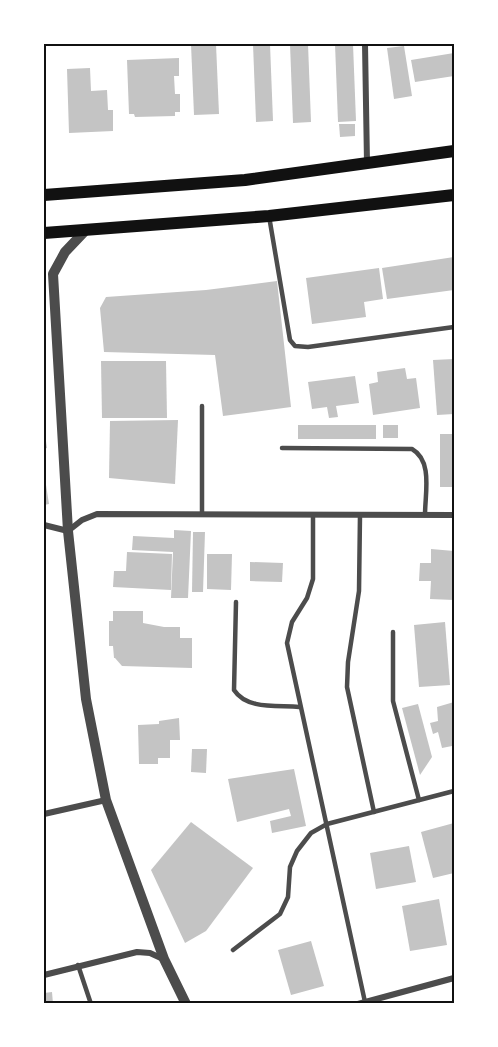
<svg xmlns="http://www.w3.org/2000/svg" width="498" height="1047" viewBox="0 0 498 1047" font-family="'DejaVu Sans',sans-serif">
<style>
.building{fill:#c4c4c4}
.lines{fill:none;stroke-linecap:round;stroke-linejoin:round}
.service{stroke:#4c4c4c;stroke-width:4.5}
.minor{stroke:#4c4c4c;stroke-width:6}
.tertiary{stroke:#4c4c4c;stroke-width:10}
.secondary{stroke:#111;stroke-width:12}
.neatline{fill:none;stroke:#111;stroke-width:2}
</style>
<rect width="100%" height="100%" fill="#fff"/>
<g class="building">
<path d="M191,44H216L219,114L194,115Z"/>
<path d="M253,44H270L273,121L256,122Z"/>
<path d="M290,44H308L311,122L293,123Z"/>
<path d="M335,44H353L356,121L338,122Z"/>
<path d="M404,46L412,96L394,99L387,48Z"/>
<path d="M454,53V76L415,82L411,60Z"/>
<path d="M179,58V76H174L175,94H180V112H175V116L135,117L134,114H129L127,60Z"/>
<path d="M90,68L91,91L107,90L108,110H113V131L69,133L67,69Z"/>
<path d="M339,124H355V136L340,137Z"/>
<path d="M454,257V290L387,299L382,268Z"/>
<path d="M379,268L383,299L364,302L366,317L312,324L306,278Z"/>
<path d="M277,281L291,407L223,416L215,355L104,352L100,308L106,297L206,290Z"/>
<path d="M454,359V414L437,415L433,360Z"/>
<path d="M101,361H166L167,418H102Z"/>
<path d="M405,368L407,379L416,378L420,408L373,415L369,384L378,382L377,372Z"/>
<path d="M355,376L359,403L336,406L338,417L329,418L327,407L312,409L308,382Z"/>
<path d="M178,420L175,484L109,478L110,421Z"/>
<rect x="298" y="425" width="78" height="14"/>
<rect x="383" y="425" width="15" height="13"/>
<path d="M44,428L47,448L44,449Z"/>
<rect x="440" y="434" width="14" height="53"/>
<path d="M44,485H46L49,504L44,505Z"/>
<path d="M174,530L191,531L188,598H171L173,552L132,550L133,536L174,538Z"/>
<path d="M193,532H205L203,592H192Z"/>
<path d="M431,549L454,551V600L430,599L431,581H419L420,563H431Z"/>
<path d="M127,552L172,554L171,590L113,587L114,571H126Z"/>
<path d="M207,554H232L231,590L207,589Z"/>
<path d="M250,562L283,563L282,582L250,581Z"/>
<path d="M113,611H143V623L164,627H180V638H192V668L122,666L115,658L145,657L114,658L113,646H109V621H113Z"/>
<path d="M445,622L450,685L419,687L414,625Z"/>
<path d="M454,702V754L452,746L442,748L438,732L433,734L430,723L438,721L437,707Z"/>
<path d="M418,704L432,757L420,775L402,708Z"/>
<path d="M179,718L180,740H170V758H158V764H139L138,725L159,724V721Z"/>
<path d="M192,749H207L206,773L191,772Z"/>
<path d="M294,769L306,826L272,833L270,821L291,816L289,809L237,822L228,779Z"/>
<path d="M191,822L253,868L206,931L185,943L151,870Z"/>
<path d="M454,823V873L433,878L421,832Z"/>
<path d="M409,846L416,882L376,889L370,853Z"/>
<path d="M439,899L447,945L410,951L402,906Z"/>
<path d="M311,941L324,986L291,995L278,950Z"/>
<path d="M52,992L53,1004H44V993Z"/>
</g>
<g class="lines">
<g class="service">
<path d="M269,216L290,340L295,346L308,347L454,327"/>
<path d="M202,406V513"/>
<path d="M282,448L412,449C433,461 425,493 425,515"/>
<path d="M313,515V579L307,598L292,622L287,643L365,1002"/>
<path d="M360,515L359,591L348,662L347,687L374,812"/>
<path d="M236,602L234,690C247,710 278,705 299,707"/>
<path d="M393,632V701L419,800"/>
<path d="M233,950L280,914L288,897L290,867L297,851L311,833L327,824L454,791"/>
<path d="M78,965L91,1004"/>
</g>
<g class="minor">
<path d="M365,44L367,163"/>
<path d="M44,525L68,531L82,520L97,514L454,515"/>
<path d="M44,814L106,800"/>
<path d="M44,975L137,952L150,953L163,959"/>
<path d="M358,1004L454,978"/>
</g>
<path class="tertiary" d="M84,232L65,252L53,274L68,531L86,699L106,800L164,959L186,1004"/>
<g class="secondary">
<path d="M44,195L245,180L454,151"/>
<path d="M44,233L269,216L454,195"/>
</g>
</g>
<rect width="498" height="1047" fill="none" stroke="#ffffff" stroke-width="90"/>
<rect x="45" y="45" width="408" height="957" class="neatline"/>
</svg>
